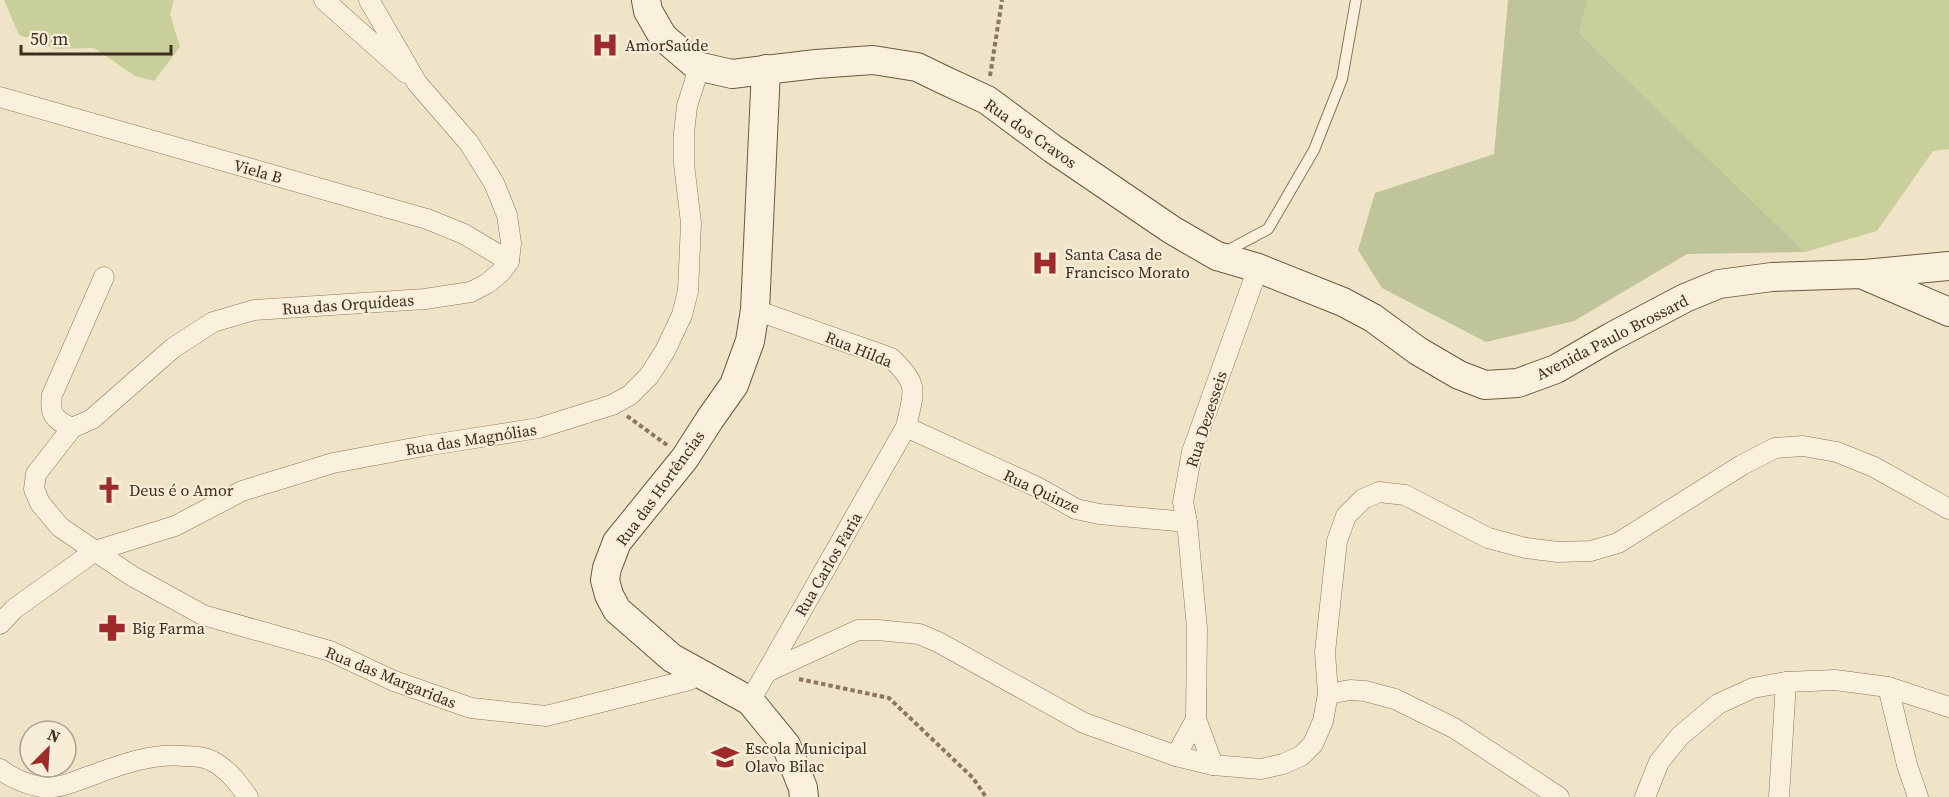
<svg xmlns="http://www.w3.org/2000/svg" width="1949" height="797" viewBox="0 0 1949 797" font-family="'Source Serif 4',serif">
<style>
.green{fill:#c9cf9b}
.cemetery{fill:#bfc49a}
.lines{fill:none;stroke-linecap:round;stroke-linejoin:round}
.lane-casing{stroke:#8d765c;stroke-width:12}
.street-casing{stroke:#8d765c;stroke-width:21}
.secondary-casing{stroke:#6f573f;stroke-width:30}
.path{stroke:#8d765c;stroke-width:4;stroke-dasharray:4.5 3;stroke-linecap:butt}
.lane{stroke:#faf1dc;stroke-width:10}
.street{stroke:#faf1dc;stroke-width:20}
.secondary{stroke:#faf1dc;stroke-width:28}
.labels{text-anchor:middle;stroke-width:4.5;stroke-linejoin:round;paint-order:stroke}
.poi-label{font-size:16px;fill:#3d2e20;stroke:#f7eed8;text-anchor:start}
.street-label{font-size:16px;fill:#3d2e20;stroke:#f7eed8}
</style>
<rect width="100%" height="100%" fill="#f0e4c8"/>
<g class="green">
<path d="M4,0H174L170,14L180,47L154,81L135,76L94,48L56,49L19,35Z"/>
<path d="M1588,0H1949V149L1933,151L1877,231L1805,252L1579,33Z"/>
</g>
<path class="cemetery" d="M1508,0H1588L1579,33L1805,252L1687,254L1574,321L1486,342L1382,288L1358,250L1375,193L1494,154Z"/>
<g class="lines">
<defs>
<path id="lane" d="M1223,253L1268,229L1314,150L1342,79L1356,0"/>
<g id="street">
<path d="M324,0L406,73"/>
<path d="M369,0L417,83L469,143L494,183L507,215L511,243L509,261L501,272L488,283L471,292L425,299L254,310L213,322L173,348L92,419L72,428L36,474L34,489L40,503L60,527L95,551L132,576L203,615L330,651L394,681L471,708L546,716L689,680L702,673"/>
<path d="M0,97L427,219L464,234L509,261"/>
<path d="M906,427L1035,486L1076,509L1099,514L1187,522"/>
<path d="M72,428C54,420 49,414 52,395L104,277"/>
<path d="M0,624L14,609L95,551L175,526L242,491L333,463L424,446L539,428L612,405L630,395L649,376L665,351L682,315L688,291L691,223L684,164V133L687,106L695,81L697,66"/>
<path d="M767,672L858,630H878L919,634L938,642L1084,723L1176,756L1213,765L1261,769L1283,764L1301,756L1313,744L1323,721L1328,694L1325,652L1337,541L1346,516L1363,499L1379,492L1405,495L1488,538L1526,548L1558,552L1591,551L1618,543L1742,465L1775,448L1803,446L1837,452L1874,467L1949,509"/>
<path d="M1888,687L1907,765L1918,797"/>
<path d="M1328,694L1350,690L1365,691L1395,699L1454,728L1559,797"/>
<path d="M750,701L906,427C914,391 920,385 891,358L755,310"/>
<path d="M1196,719L1197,628L1187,522L1183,502L1192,452L1258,268"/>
<path d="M1176,756L1196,719L1213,765"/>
<path d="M0,769C11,778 28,785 42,787C58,789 73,782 87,777C120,765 150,753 185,756C194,756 205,757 212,761C228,769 238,783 248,797"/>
<path d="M1645,797L1659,762L1680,736L1718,704L1753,688L1786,682L1835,680L1888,687L1949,707"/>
<path d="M1779,797L1786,682"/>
</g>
<g id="secondary">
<path d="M646,0L648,11L663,37L697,66L732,74L816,64L873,60L917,67L946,81L987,100L1053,149L1172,230L1217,256L1258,268L1343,302L1373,318L1418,351L1459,375L1485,385L1518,383L1556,369L1611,337L1685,298L1719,284L1772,277L1861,274L1949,312"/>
<path d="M766,69L755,310L750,341L734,385L710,419L685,458L617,542L607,568L605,580L609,595L617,610L672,658L750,701L786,745L803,788L804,797"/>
<path d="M1864,274L1949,266"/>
</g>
</defs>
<use href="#lane" class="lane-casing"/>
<use href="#street" class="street-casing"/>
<use href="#secondary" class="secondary-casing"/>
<g class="path">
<path d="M990,76L1002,0"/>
<path d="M627,416L667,445"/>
<path d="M799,679L889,698L973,778L986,797"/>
</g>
<use href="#lane" class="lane"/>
<use href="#street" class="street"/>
<use href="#secondary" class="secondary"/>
</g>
<defs>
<symbol id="hospital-bare" viewBox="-9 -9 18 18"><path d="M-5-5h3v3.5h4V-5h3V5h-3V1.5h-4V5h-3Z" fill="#9e2a2b" stroke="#f7eed8" stroke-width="2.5" paint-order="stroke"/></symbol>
<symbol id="church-bare" viewBox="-9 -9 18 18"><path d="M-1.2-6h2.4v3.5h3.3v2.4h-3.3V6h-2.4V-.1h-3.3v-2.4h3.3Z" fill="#9e2a2b" stroke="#f7eed8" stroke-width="2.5" paint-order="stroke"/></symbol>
<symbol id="pharmacy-bare" viewBox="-9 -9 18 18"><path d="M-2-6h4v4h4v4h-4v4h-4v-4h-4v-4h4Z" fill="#9e2a2b" stroke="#f7eed8" stroke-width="2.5" paint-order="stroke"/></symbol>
<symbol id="school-bare" viewBox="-9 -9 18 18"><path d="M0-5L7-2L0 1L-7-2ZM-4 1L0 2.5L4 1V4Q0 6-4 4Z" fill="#9e2a2b" stroke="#f7eed8" stroke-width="2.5" paint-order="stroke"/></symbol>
</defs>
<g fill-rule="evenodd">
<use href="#hospital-bare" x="586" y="26" width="38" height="38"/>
<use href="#hospital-bare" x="1026" y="244" width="38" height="38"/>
<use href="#church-bare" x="90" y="471" width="38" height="38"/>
<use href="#pharmacy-bare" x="93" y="609" width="38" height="38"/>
<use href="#school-bare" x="706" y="738" width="38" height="38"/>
</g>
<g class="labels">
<g class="poi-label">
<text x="625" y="51">AmorSaúde</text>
<text x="1065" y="260">Santa Casa de<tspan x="1065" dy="18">Francisco Morato</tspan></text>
<text x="129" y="496">Deus é o Amor</text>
<text x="132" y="634">Big Farma</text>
<text x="745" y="754">Escola Municipal<tspan x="745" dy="18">Olavo Bilac</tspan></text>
</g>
<g class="street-label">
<text transform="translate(1031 133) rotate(35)" y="6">Rua dos Cravos</text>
<text transform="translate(258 171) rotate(16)" y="6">Viela B</text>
<text transform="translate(348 304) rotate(-4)" y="6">Rua das Orquídeas</text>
<text transform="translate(1612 337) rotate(-27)" y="6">Avenida Paulo Brossard</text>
<text transform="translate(859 349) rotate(22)" y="6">Rua Hilda</text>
<text transform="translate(1206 419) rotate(-72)" y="6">Rua Dezesseis</text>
<text transform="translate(471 439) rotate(-9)" y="6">Rua das Magnólias</text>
<text transform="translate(660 488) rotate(-54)" y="6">Rua das Hortências</text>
<text transform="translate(1042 491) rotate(25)" y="6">Rua Quinze</text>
<text transform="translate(828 564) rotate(-60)" y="6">Rua Carlos Faria</text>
<text transform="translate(391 677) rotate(22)" y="6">Rua das Margaridas</text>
</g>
</g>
<g transform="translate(48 749) rotate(24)"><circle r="28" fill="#f7eed8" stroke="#ada18e" stroke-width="1.5"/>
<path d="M0-4.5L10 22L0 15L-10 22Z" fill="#9e2a2b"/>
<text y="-9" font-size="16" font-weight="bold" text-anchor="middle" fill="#3d2e20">N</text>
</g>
<path d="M21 45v9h150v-9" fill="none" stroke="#3d2e20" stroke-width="3"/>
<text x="30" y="45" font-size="18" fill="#3d2e20" stroke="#f7eed8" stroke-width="4.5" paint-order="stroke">50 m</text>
</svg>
